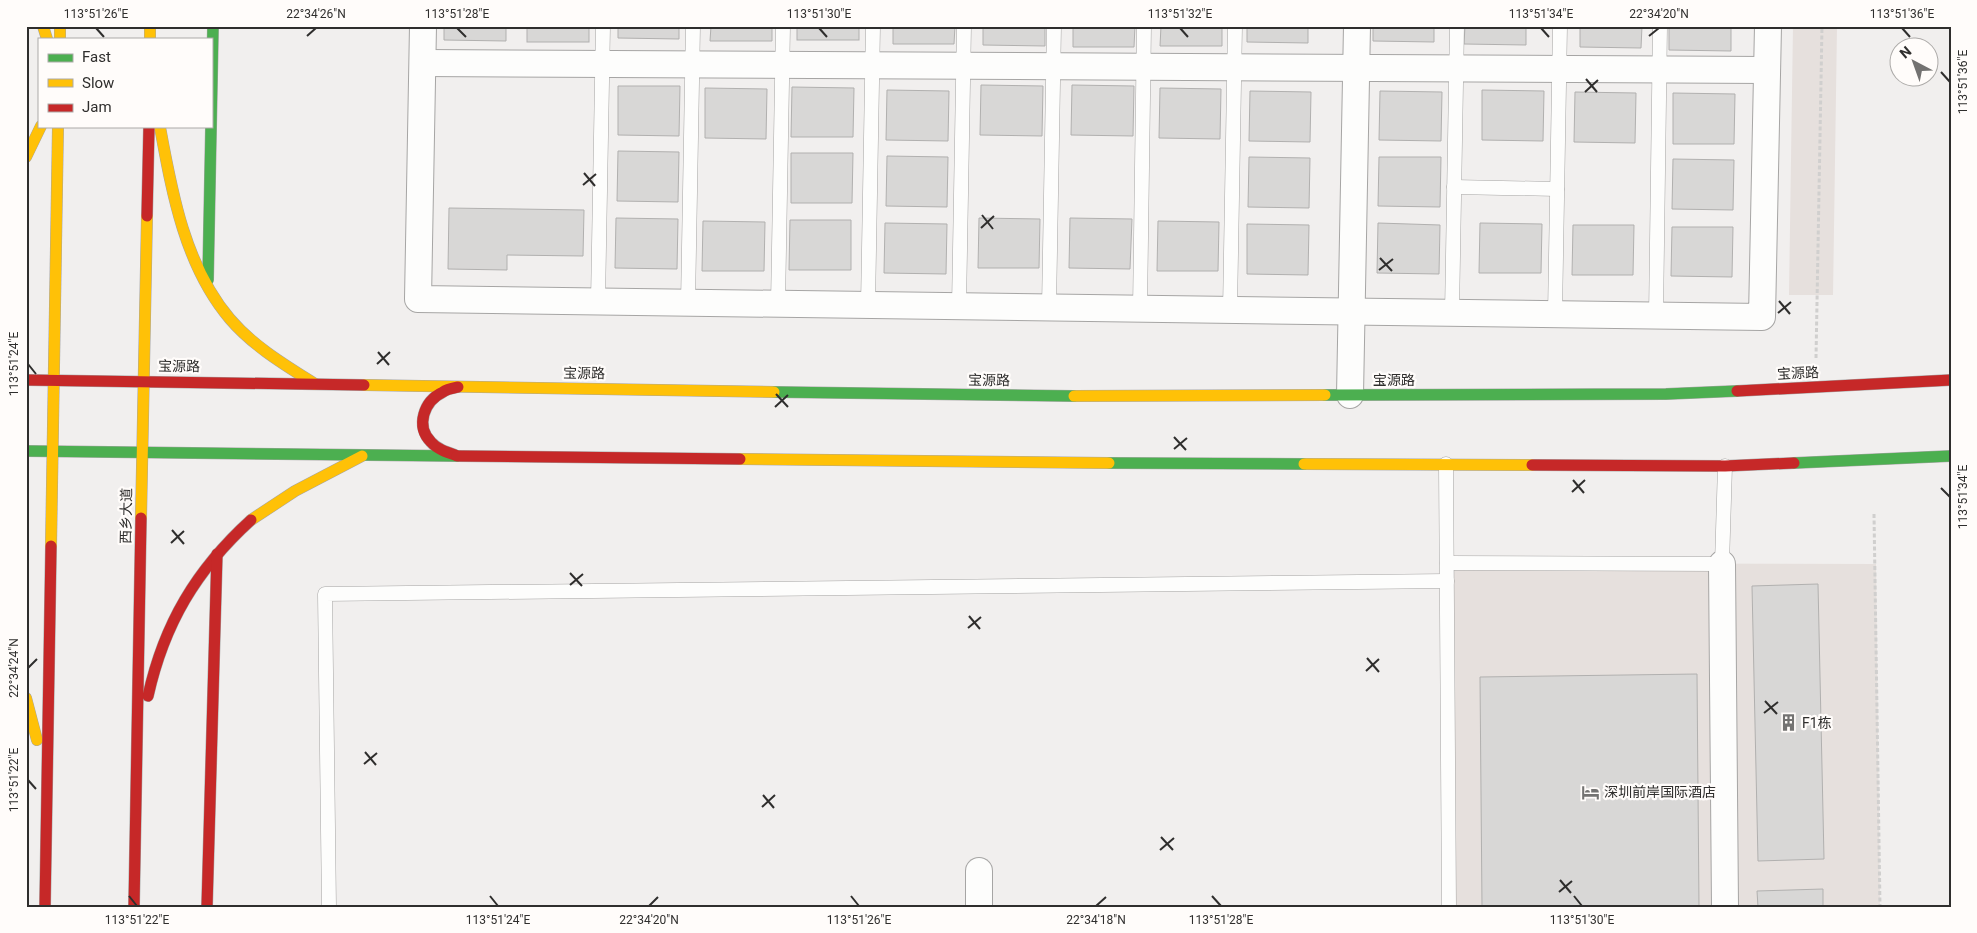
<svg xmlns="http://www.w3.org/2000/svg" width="1977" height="933" viewBox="0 0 1977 933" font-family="Roboto,'Noto Sans SC',sans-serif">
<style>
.built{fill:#e6e0dd}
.building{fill:#d8d7d6;stroke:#b1b0af}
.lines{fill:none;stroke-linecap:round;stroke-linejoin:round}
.lane-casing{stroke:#a6a5a4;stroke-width:15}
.street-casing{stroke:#a6a5a4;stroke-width:28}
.fast-casing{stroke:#a6a5a4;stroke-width:12}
.slow-casing{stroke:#a6a5a4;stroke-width:12}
.jam-casing{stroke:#a6a5a4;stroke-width:12}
.path{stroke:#d0cfce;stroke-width:3;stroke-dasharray:4 2.5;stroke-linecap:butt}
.lane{stroke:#fdfdfc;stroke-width:14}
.street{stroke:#fdfdfc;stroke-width:26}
.fast{stroke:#4caf50;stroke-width:11}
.slow{stroke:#ffc107;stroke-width:11}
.jam{stroke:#c62828;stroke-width:11}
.ticks{fill:none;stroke:#2f2e2d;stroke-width:2}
.labels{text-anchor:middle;stroke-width:4.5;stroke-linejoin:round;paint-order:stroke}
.street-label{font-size:14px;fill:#2f2e2d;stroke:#fffcfa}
.poi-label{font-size:14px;fill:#2f2e2d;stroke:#fffcfa;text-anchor:start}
.neatline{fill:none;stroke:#2f2e2d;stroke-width:2}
.ticks-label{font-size:12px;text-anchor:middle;fill:#2f2e2d}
</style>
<rect width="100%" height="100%" fill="#f1efee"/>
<g class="built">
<path d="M1793,26H1837L1833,295H1789Z"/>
<path d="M1447,563L1876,564L1880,907H1448Z"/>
</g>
<g class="building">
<path d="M444,26H506V41L444,40Z"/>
<rect x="527" y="26" width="62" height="16"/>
<path d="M618,26H679V39L618,38Z"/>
<path d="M711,26H772V41H710Z"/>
<rect x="797" y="26" width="62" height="14"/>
<path d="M893,26H955L954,44H893Z"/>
<path d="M983,26H1045V46L983,45Z"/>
<path d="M1073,26H1135L1134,47H1073Z"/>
<path d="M1161,26H1222V46H1160Z"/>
<path d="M1247,26H1308V43L1247,42Z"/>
<path d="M1373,26H1434V42L1373,41Z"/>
<path d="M1465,26H1526V45L1464,44Z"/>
<path d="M1580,26H1642L1641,48L1580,47Z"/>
<path d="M1669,26H1731V51L1669,50Z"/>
<path d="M981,85L1043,86L1042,136L980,135Z"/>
<path d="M1072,85L1134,86L1133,136L1071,135Z"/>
<path d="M618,86H680L679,136L618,135Z"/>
<path d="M792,87L854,88L853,137H791Z"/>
<path d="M705,88L767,89L766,139L705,138Z"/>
<path d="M1160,88L1221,89L1220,139L1159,138Z"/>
<path d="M887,90L949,91L948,141L886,140Z"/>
<path d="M1482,90L1544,91L1543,141L1482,140Z"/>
<path d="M1250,91L1311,92L1310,142L1249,141Z"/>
<path d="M1380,91L1442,92L1441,141L1379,140Z"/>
<path d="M1575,92L1636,93L1635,143L1574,142Z"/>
<path d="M1673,93L1735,94L1734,144H1673Z"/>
<path d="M618,151L679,152L678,202L617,201Z"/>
<path d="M791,153H853L852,203H791Z"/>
<path d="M887,156L948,157L947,207L886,206Z"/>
<path d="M1249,157L1310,158L1309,208L1248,207Z"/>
<path d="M1379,157H1441L1440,207L1378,206Z"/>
<path d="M1673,159L1734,160L1733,210L1672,209Z"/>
<path d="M449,208L584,210L583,256L507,255V270L448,269Z"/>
<path d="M616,218L678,219L677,269L615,268Z"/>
<path d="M979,218L1040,219L1039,268H978Z"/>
<path d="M1070,218L1132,219L1130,269L1069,268Z"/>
<path d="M790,220H851V270H789Z"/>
<path d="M703,221L765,222L764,271H702Z"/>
<path d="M1158,221L1219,222L1218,271H1157Z"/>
<path d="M885,223L947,224L946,274L884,273Z"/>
<path d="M1378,223L1440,225L1439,274L1377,273Z"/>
<path d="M1480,223L1542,224L1541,273H1479Z"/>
<path d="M1247,224L1309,225L1308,275L1247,274Z"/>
<path d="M1573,225H1634L1633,275H1572Z"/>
<path d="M1672,227H1733L1732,277L1671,276Z"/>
<path d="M1818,584L1824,859L1758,861L1752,586Z"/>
<path d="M1697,674L1699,907H1482L1480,677Z"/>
<path d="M1823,889V907H1758L1757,891Z"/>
</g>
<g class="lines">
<defs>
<g id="lane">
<path d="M1454,187L1557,189"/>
<path d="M598,301L603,26"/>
<path d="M688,303L693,26"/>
<path d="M778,304L783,26"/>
<path d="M868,305L873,26"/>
<path d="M959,306L964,26"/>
<path d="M1049,307L1054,26"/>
<path d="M1140,309L1144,26"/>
<path d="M1230,310L1235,26"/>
<path d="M1452,313L1457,26"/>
<path d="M1555,314L1560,26"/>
<path d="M1656,316L1660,26"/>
<path d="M1446,464L1449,907"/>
<path d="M1447,563L1722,564L1725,466"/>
<path d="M329,907L325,594L1447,581"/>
</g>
<g id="street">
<path d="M423,26L418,299L1762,317L1768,26"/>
<path d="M423,63L1767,70"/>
<path d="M1350,395L1357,26"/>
<path d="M1722,564L1725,907"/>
<path d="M979,871V907"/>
</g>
<g id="fast">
<path d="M208,280L213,26"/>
<path d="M774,392L1074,396"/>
<path d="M1325,395L1666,394L1737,391"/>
<path d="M26,451L457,456"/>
<path d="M1109,463L1304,464"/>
<path d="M1794,463L1951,456"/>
</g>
<g id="slow">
<path d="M43,26L47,39"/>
<path d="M60,26V39"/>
<path d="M150,26V39"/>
<path d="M160,127C172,193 185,266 230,319C253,346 285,365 315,384"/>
<path d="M26,157L41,126"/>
<path d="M364,385L774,392"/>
<path d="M1074,396L1325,395"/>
<path d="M740,459L1109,463"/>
<path d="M1304,464L1532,465"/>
<path d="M141,518L147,216"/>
<path d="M251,520L295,491L362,456"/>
<path d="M51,546L58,126"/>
<path d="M26,698L37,740"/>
</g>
<g id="jam">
<path d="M147,216L149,126"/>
<path d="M26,380L364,385"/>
<path d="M1737,391L1951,380"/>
<path d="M455,455C446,452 437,449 431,442C415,426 424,401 443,392C447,389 453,388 458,387"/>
<path d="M457,456L740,459"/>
<path d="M1532,465L1725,466L1794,463"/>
<path d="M148,696C164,624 196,570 251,520"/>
<path d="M45,907L51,546"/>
<path d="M134,907L141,518"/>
<path d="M207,907L217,554"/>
</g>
</defs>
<use href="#lane" class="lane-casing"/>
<use href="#street" class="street-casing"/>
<use href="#fast" class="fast-casing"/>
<use href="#slow" class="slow-casing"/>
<use href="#jam" class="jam-casing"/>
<g class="path">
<path d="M1816,358L1822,26"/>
<path d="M1874,514L1880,907"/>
</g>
<use href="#lane" class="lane"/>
<use href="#street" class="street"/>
<use href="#fast" class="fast"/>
<use href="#slow" class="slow"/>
<use href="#jam" class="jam"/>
</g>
<path class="ticks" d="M96,28L104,37M457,28L466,37M819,28L827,37M1180,28L1188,37M1541,28L1549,37M1902,28L1910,37M307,36L316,28M1649,36L1659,28M1941,72L1950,82M1586,79L1597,92M1585,92L1598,80M584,173L595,186M583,185L596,174M982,215L993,229M981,228L994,216M1380,258L1392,271M1379,270L1393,259M1779,301L1790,314M1778,313L1791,302M378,352L389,365M28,364L36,374M377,364L390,352M776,394L788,407M775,407L788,395M1174,437L1186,450M1174,449L1187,438M1573,480L1584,493M1941,488L1950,497M1572,492L1585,480M172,530L184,544M171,543L184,531M570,573L582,586M570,585L583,574M969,616L980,629M968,628L981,617M1367,658L1379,672M28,668L37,659M1366,671L1379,659M1765,701L1777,714M1764,713L1778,702M365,752L376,765M364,764L377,753M28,780L36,789M763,795L774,808M762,807L775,795M1161,837L1173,850M1160,850L1174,838M1560,880L1571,893M1559,892L1572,881M129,896L137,906M490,896L498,906M851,896L859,906M1212,896L1221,906M1574,896L1582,906M649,906L658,897M1096,906L1106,897"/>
<defs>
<symbol id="building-bare" viewBox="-9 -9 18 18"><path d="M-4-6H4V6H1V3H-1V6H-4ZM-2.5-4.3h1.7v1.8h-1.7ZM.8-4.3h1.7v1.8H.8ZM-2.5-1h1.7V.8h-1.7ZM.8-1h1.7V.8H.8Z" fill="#737271" stroke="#fffcfa" stroke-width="2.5" paint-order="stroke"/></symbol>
<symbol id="hotel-bare" viewBox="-9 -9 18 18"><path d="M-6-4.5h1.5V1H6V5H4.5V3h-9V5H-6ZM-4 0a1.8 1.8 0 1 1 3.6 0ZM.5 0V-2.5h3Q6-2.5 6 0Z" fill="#737271" stroke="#fffcfa" stroke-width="2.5" paint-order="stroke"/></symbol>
</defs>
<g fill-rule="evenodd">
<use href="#building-bare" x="1776" y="710" width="25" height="25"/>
<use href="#hotel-bare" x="1578" y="780" width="25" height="25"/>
</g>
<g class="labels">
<g class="street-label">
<text transform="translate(179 366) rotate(1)" y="5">宝源路</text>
<text transform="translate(584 373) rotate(1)" y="5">宝源路</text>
<text transform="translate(1798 373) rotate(-3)" y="5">宝源路</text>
<text transform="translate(989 380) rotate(1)" y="5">宝源路</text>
<text x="1394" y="385">宝源路</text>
<text transform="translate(126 516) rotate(-89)" y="5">西乡大道</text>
</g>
<g class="poi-label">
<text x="1802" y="728">F1栋</text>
<text x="1604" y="797">深圳前岸国际酒店</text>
</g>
</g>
<rect width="1977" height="933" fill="none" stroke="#fffcfa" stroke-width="55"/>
<rect x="38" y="38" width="175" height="90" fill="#fffcfa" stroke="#acaaa8"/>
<rect x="48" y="54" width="25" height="8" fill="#4caf50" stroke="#acaaa8"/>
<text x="82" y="62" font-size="15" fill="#2f2e2d">Fast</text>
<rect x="48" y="79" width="25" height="8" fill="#ffc107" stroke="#acaaa8"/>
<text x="82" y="88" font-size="15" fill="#2f2e2d">Slow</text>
<rect x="48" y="104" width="25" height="8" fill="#c62828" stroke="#acaaa8"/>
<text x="82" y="112" font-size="15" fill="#2f2e2d">Jam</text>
<g transform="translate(1914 62) rotate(319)"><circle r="24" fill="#fffcfa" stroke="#acaaa8"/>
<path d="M0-4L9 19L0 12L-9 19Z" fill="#737271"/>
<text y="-8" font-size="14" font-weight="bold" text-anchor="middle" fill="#2f2e2d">N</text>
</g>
<rect x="28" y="28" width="1922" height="878" class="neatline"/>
<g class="ticks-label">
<text x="96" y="18">113°51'26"E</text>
<text x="316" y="18">22°34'26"N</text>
<text x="457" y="18">113°51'28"E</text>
<text x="819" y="18">113°51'30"E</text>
<text x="1180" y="18">113°51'32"E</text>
<text x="1541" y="18">113°51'34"E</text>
<text x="1659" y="18">22°34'20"N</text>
<text x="1902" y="18">113°51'36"E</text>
<text transform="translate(1963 82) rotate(-90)" y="4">113°51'36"E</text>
<text transform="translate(14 364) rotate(-90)" y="4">113°51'24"E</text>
<text transform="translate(1963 497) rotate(-90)" y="4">113°51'34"E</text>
<text transform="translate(14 668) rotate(-90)" y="4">22°34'24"N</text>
<text transform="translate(14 780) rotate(-90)" y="4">113°51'22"E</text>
<text x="137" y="924">113°51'22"E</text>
<text x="498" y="924">113°51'24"E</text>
<text x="649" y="924">22°34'20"N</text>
<text x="859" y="924">113°51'26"E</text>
<text x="1096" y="924">22°34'18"N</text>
<text x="1221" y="924">113°51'28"E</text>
<text x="1582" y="924">113°51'30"E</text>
</g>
</svg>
